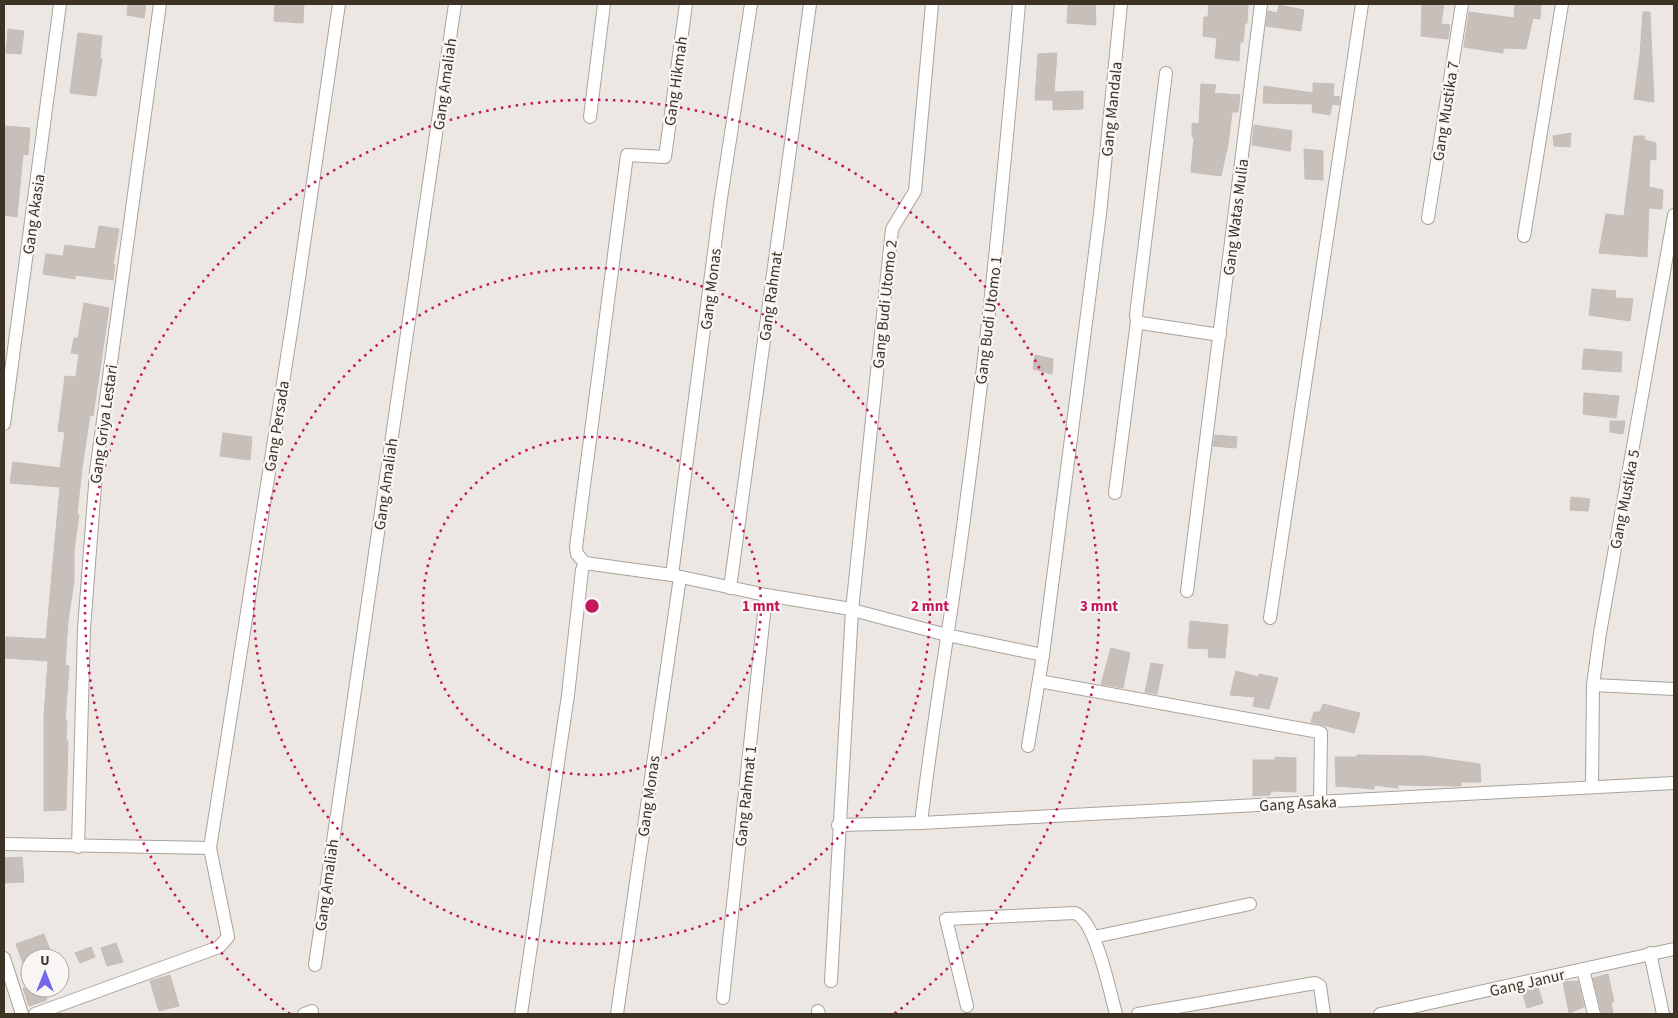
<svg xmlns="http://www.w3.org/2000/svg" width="1678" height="1018" viewBox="0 0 1678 1018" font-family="'Source Sans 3',sans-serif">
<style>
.building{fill:#c7c0ba;stroke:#c6bdb7}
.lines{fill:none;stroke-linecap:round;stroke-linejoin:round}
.minor-casing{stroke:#aaa39b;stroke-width:14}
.minor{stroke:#fff;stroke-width:12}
.ring{fill:none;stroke:#c2185b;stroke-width:2.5;stroke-dasharray:2.5 5}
.labels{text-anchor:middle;stroke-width:4.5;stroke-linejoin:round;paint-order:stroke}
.street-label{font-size:16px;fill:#3d3325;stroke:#f9f6f5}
.centre{fill:#c2185b;stroke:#f9f6f5;stroke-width:2.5}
.ring-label{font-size:15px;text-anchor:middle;font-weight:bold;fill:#c2185b;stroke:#f9f6f5;stroke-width:4.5;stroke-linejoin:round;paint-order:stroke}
</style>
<rect width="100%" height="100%" fill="#ede7e4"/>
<g class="building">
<path d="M128,4H146L144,18L127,15Z"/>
<path d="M275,4H304L303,23L274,21Z"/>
<path d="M1068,4H1095L1096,25L1067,23Z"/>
<path d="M1209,4H1248L1247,23H1245L1243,42H1240L1239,61L1215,58L1217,38L1203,36L1204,17H1208Z"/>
<path d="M1422,4H1444L1441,24L1450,25L1448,39L1421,36Z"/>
<path d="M1515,4H1541L1540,19L1533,18L1526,49L1503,48V53L1464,47L1469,12L1514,18Z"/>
<path d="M1279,5L1304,10L1301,31L1266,26L1268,11L1277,13Z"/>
<path d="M1643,12H1650L1654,102L1634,99L1640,55Z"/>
<path d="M8,29L24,31L21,54L6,53Z"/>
<path d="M78,33L102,36L100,58L102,59L96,96L70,93Z"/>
<path d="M1057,53L1054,92L1083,91V109L1053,110V100H1035L1038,54Z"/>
<path d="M1313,83L1334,84L1333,96L1340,97L1339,105L1332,104L1330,115L1312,112L1313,104L1263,103L1264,86L1313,93Z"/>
<path d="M1201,84L1216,85L1214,93L1240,95L1238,112H1232L1228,144L1221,176L1191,172L1194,137H1192V123L1199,124Z"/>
<path d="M1254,125L1292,131L1290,151L1252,145Z"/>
<path d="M4,126L30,128L28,155L23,154L17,217L4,215Z"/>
<path d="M1571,133L1570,147L1554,146L1553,136Z"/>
<path d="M1634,136H1644L1645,140L1656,143V160L1650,159L1649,187L1663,190L1662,209L1649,208L1647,257L1599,253L1606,214L1624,216Z"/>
<path d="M1304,149L1323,151V180L1305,179Z"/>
<path d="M99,226L119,229L113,264L115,265L113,280L75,275V279L43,274L46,254L63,256L65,245L95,249Z"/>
<path d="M1592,289L1616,291L1615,298L1633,299L1630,321L1589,315Z"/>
<path d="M84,303L109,308L93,416L90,415L82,468L77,514L79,515L74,550V581L68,621L65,665L69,666L65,721H67L66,741H68L66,810L44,811V716L48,661L5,658L6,637L46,639L60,487L10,483L13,462L60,468L65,432L58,431L65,376L76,377L79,354L71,353L74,338H78Z"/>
<path d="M1584,349L1622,352L1621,372L1582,369Z"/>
<path d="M1035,355L1053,359L1052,374L1033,369Z"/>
<path d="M1584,393L1619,396L1616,418L1583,414Z"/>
<path d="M1610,421H1625L1623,434L1610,432Z"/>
<path d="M223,433L252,437L250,460L220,456Z"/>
<path d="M1215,435L1237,437L1236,448L1213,446Z"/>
<path d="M1571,497L1590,499L1588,511L1570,510Z"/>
<path d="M1190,621L1228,625L1225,658L1208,657L1209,649L1188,648Z"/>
<path d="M1111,648L1130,653L1123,688L1101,684Z"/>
<path d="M1151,663L1163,665L1157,694L1145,692Z"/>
<path d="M1236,671L1258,677L1259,674L1278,678L1269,709L1253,706L1255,697L1230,695Z"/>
<path d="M1323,704L1360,713L1354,733L1311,722L1314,712H1320Z"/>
<path d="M1357,755L1423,756L1480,764L1481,782H1461V786L1398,785V788L1374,785V789L1336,786L1335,757H1357Z"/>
<path d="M1275,757L1296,758V792L1271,791L1270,795L1253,796V760H1275Z"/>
<path d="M22,857L24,882L4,883V858Z"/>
<path d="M44,934L51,953L30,958V961L23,963L16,944Z"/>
<path d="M116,943L123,962L107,966L101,948Z"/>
<path d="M91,947L95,957L80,963L75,953Z"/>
<path d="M1608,974L1614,1002H1611L1613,1014H1602L1593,978Z"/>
<path d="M170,975L179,1006L159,1011L150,981Z"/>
<path d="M1578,981L1584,1007L1569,1013L1563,982Z"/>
<path d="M1538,987L1543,1003L1527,1008L1522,991Z"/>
<path d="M23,988H43L47,1000L29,1006Z"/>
</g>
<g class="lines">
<defs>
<g id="minor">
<path d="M1166,73L1136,315L1137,321L1141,323L1220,335"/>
<path d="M590,117L604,4"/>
<path d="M1428,218L1462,4"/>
<path d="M1524,236L1562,4"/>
<path d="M4,424L60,4"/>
<path d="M1115,493L1137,321"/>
<path d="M585,563L577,554L576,547L627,155L665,157L686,4"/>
<path d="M672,575L721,198L751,4"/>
<path d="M730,588L810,4"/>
<path d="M1187,591L1261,4"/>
<path d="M1270,618L1362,4"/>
<path d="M1043,655L1100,214L1121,4"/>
<path d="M1039,681L1319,732L1321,733L1320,802"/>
<path d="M1593,685L1674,689"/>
<path d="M1592,786L1593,685L1600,633L1674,215"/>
<path d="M921,823C933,718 952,615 965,511C988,342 1004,173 1019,4"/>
<path d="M838,825L921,823L1674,783"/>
<path d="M4,844L210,848"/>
<path d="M78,847L84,629L96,472L160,4"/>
<path d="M1094,937L1250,904"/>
<path d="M1650,953L1663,1014"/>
<path d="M4,958L22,1014"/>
<path d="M315,965L455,4"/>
<path d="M1583,969L1594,1014"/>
<path d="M831,981L852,610L892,229L915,191L932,4"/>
<path d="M723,998L766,595"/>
<path d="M967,1006L946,919L1075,913C1096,921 1110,993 1116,1014"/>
<path d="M818,1011L819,1014"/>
<path d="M35,1014L219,947L228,937L210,848L293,319L339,4"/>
<path d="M304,1014L312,1011"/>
<path d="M521,1014L568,695L582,570L585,563L672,575L766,595L845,608L947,635L1043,655L1028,746"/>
<path d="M617,1014L680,577"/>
<path d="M1138,1014L1315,983L1320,986L1324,1014"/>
<path d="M1380,1014L1674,949"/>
</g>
</defs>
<use href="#minor" class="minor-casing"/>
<use href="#minor" class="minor"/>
</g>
<g class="ring">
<circle cx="592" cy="606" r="169"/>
<circle cx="592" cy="606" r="338"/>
<path d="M290 1014A507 507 0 1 1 894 1014"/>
</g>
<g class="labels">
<g class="street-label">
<text transform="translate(675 81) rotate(-82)" y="6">Gang Hikmah</text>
<text transform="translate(444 84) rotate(-82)" y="6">Gang Amaliah</text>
<text transform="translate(1111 109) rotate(-84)" y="6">Gang Mandala</text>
<text transform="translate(1445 111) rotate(-81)" y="6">Gang Mustika 7</text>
<text transform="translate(33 214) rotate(-82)" y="6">Gang Akasia</text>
<text transform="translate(1235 217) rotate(-83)" y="6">Gang Watas Mulia</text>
<text transform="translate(710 289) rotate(-83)" y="6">Gang Monas</text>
<text transform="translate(770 296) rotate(-82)" y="6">Gang Rahmat</text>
<text transform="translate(884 304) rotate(-84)" y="6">Gang Budi Utomo 2</text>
<text transform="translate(988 320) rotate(-83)" y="6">Gang Budi Utomo 1</text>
<text transform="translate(103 424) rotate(-82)" y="6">Gang Griya Lestari</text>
<text transform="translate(276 426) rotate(-81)" y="6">Gang Persada</text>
<text transform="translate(385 484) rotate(-82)" y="6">Gang Amaliah</text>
<text transform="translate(1624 499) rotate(-79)" y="6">Gang Mustika 5</text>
<text transform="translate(648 796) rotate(-82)" y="6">Gang Monas</text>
<text transform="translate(745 796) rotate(-84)" y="6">Gang Rahmat 1</text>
<text transform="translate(1298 803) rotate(-3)" y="6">Gang Asaka</text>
<text transform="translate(326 885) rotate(-82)" y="6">Gang Amaliah</text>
<text transform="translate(1527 982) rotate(-13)" y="6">Gang Janur</text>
</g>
</g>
<circle cx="592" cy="606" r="8" class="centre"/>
<g class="ring-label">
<text x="761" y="611">1 mnt</text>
<text x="930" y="611">2 mnt</text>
<text x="1099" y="611">3 mnt</text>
</g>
<rect width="1678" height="1018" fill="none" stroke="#3d3325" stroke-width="10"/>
<g transform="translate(45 973)"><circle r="24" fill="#f9f6f5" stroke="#aea8a2"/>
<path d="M0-4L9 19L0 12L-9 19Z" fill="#7267e8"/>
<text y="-8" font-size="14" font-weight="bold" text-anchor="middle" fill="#3d3325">U</text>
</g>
</svg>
